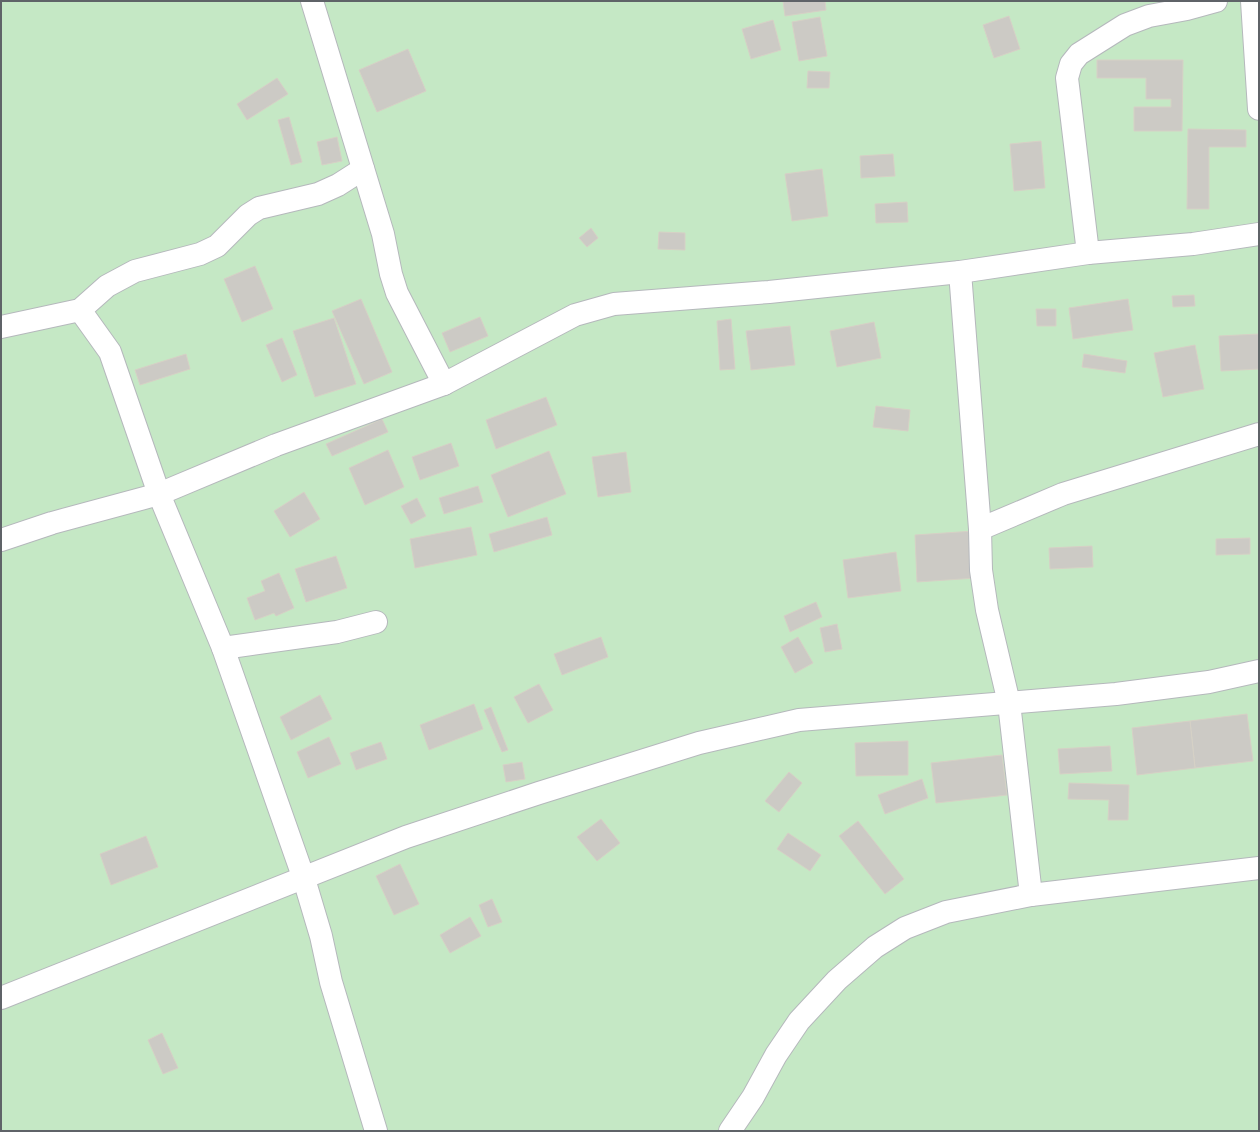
<svg xmlns="http://www.w3.org/2000/svg" width="1260" height="1132" viewBox="0 0 1260 1132" font-family="Barlow,sans-serif">
<style>
.green{fill:#c5e8c5}
.building{fill:#cccac5;stroke:#d6d1c6}
.lines{fill:none;stroke-linecap:round;stroke-linejoin:round}
.minor-casing{stroke:#b5b8bc;stroke-width:24}
.minor{stroke:#fff;stroke-width:22}
</style>
<rect width="100%" height="100%" fill="#f1efe8"/>
<rect class="green" x="1" y="1" width="1258" height="1130"/>
<g class="building">
<path d="M783,1H825L826,10L785,16Z"/>
<path d="M1009,16L1020,49L994,58L983,25Z"/>
<path d="M820,17L827,56L799,61L792,22Z"/>
<path d="M773,20L781,50L751,59L742,29Z"/>
<path d="M408,49L426,91L377,112L359,70Z"/>
<path d="M1097,60H1183L1182,131H1134V107H1171V99H1146V78H1097Z"/>
<path d="M808,71L830,72L829,88H807Z"/>
<path d="M277,78L288,94L247,120L237,104Z"/>
<path d="M289,117L302,162L291,165L278,120Z"/>
<path d="M1188,129L1246,130V147H1209V209H1187Z"/>
<path d="M337,137L342,161L322,165L317,142Z"/>
<path d="M1041,141L1045,188L1014,191L1010,144Z"/>
<path d="M893,154L895,176L861,178L860,156Z"/>
<path d="M822,169L828,216L792,221L785,174Z"/>
<path d="M907,202L908,222L876,223L875,204Z"/>
<path d="M591,228L598,238L587,247L579,238Z"/>
<path d="M659,232L685,233V250L658,249Z"/>
<path d="M255,266L273,309L242,322L224,279Z"/>
<path d="M1194,295L1195,306L1173,307L1172,296Z"/>
<path d="M361,299L392,372L364,384L332,311Z"/>
<path d="M1128,299L1133,330L1073,339L1069,308Z"/>
<path d="M1036,309H1056V326H1037Z"/>
<path d="M480,317L488,336L450,352L442,333Z"/>
<path d="M334,318L356,384L315,397L293,331Z"/>
<path d="M731,319L735,369L720,370L717,321Z"/>
<path d="M874,322L881,358L837,367L830,331Z"/>
<path d="M790,326L795,365L751,370L746,331Z"/>
<path d="M1259,334V369L1221,371L1219,336Z"/>
<path d="M282,338L297,375L282,382L266,345Z"/>
<path d="M1195,345L1204,389L1163,397L1154,353Z"/>
<path d="M186,354L190,369L140,385L135,370Z"/>
<path d="M1084,354L1127,361L1125,373L1082,367Z"/>
<path d="M546,397L557,425L496,449L486,420Z"/>
<path d="M876,406L910,410L908,431L873,427Z"/>
<path d="M382,419L388,432L332,456L326,444Z"/>
<path d="M451,443L459,466L420,480L412,457Z"/>
<path d="M388,450L404,487L365,505L349,468Z"/>
<path d="M549,451L566,494L508,517L491,475Z"/>
<path d="M626,452L631,492L598,497L592,457Z"/>
<path d="M478,486L483,502L444,514L439,498Z"/>
<path d="M304,492L320,519L290,537L274,511Z"/>
<path d="M417,498L426,516L411,524L401,506Z"/>
<path d="M547,517L552,535L494,552L489,534Z"/>
<path d="M471,527L477,555L415,568L410,539Z"/>
<path d="M974,531L976,578L917,582L915,535Z"/>
<path d="M1250,538V554L1216,555V539Z"/>
<path d="M1092,546L1093,567L1050,569L1049,548Z"/>
<path d="M896,552L901,591L848,598L843,560Z"/>
<path d="M336,556L347,588L306,602L295,569Z"/>
<path d="M279,573L294,608L276,616L274,613L255,620L247,598L265,591L261,581Z"/>
<path d="M816,602L822,617L790,632L784,616Z"/>
<path d="M837,624L842,649L825,652L820,628Z"/>
<path d="M601,637L608,657L562,675L554,654Z"/>
<path d="M798,637L813,663L795,673L781,647Z"/>
<path d="M539,684L553,710L528,723L514,697Z"/>
<path d="M320,695L332,719L291,740L280,717Z"/>
<path d="M474,704L483,729L429,750L420,725Z"/>
<path d="M491,707L508,750L502,752L484,710Z"/>
<path d="M1247,714L1253,761L1195,768L1190,721Z"/>
<path d="M1190,721L1195,768L1137,775L1132,728Z"/>
<path d="M329,737L341,764L308,778L297,752Z"/>
<path d="M908,741V775L856,776L855,743Z"/>
<path d="M381,742L387,759L356,770L350,753Z"/>
<path d="M1110,746L1112,771L1060,774L1058,749Z"/>
<path d="M1002,755L1007,795L936,803L931,763Z"/>
<path d="M522,762L525,779L506,782L503,765Z"/>
<path d="M789,772L802,783L779,812L765,801Z"/>
<path d="M922,779L928,798L885,814L878,795Z"/>
<path d="M1069,783L1129,785L1128,820H1108L1109,800L1068,799Z"/>
<path d="M601,819L620,843L597,861L577,837Z"/>
<path d="M858,821L904,879L885,894L839,836Z"/>
<path d="M788,833L821,855L810,871L777,849Z"/>
<path d="M146,836L158,867L111,885L100,854Z"/>
<path d="M400,864L419,904L394,915L376,876Z"/>
<path d="M492,899L502,922L488,927L479,905Z"/>
<path d="M470,917L481,936L450,953L440,935Z"/>
<path d="M162,1033L178,1068L163,1074L148,1040Z"/>
</g>
<g class="lines">
<defs>
<g id="minor">
<path d="M312,1L383,234L391,274L397,293L444,384"/>
<path d="M1252,1L1259,109"/>
<path d="M1088,253L1067,78L1071,64L1079,54L1125,25L1149,16L1187,9L1216,1"/>
<path d="M960,272L980,529L981,570L987,610L1009,703L1031,895"/>
<path d="M80,310L110,352L159,494L223,648L304,879L321,936L331,982L376,1131"/>
<path d="M1,327L80,310L107,286L135,271L200,254L217,246L248,215L259,208L318,194L338,185L363,169"/>
<path d="M980,529L1063,494L1259,434"/>
<path d="M1,540L52,523L159,494L276,445L444,384L575,315L614,304L769,292L960,272L1088,253L1193,244L1259,234"/>
<path d="M223,648L337,632L376,622"/>
<path d="M1,998L406,837L539,793L699,743L799,720L1116,694L1209,682L1259,671"/>
<path d="M730,1131L753,1097L776,1055L799,1021L837,980L875,947L905,928L946,912L1031,895L1259,868"/>
</g>
</defs>
<use href="#minor" class="minor-casing"/>
<use href="#minor" class="minor"/>
</g>
<rect width="1260" height="1132" fill="none" stroke="#5f6368" stroke-width="4"/>
</svg>
